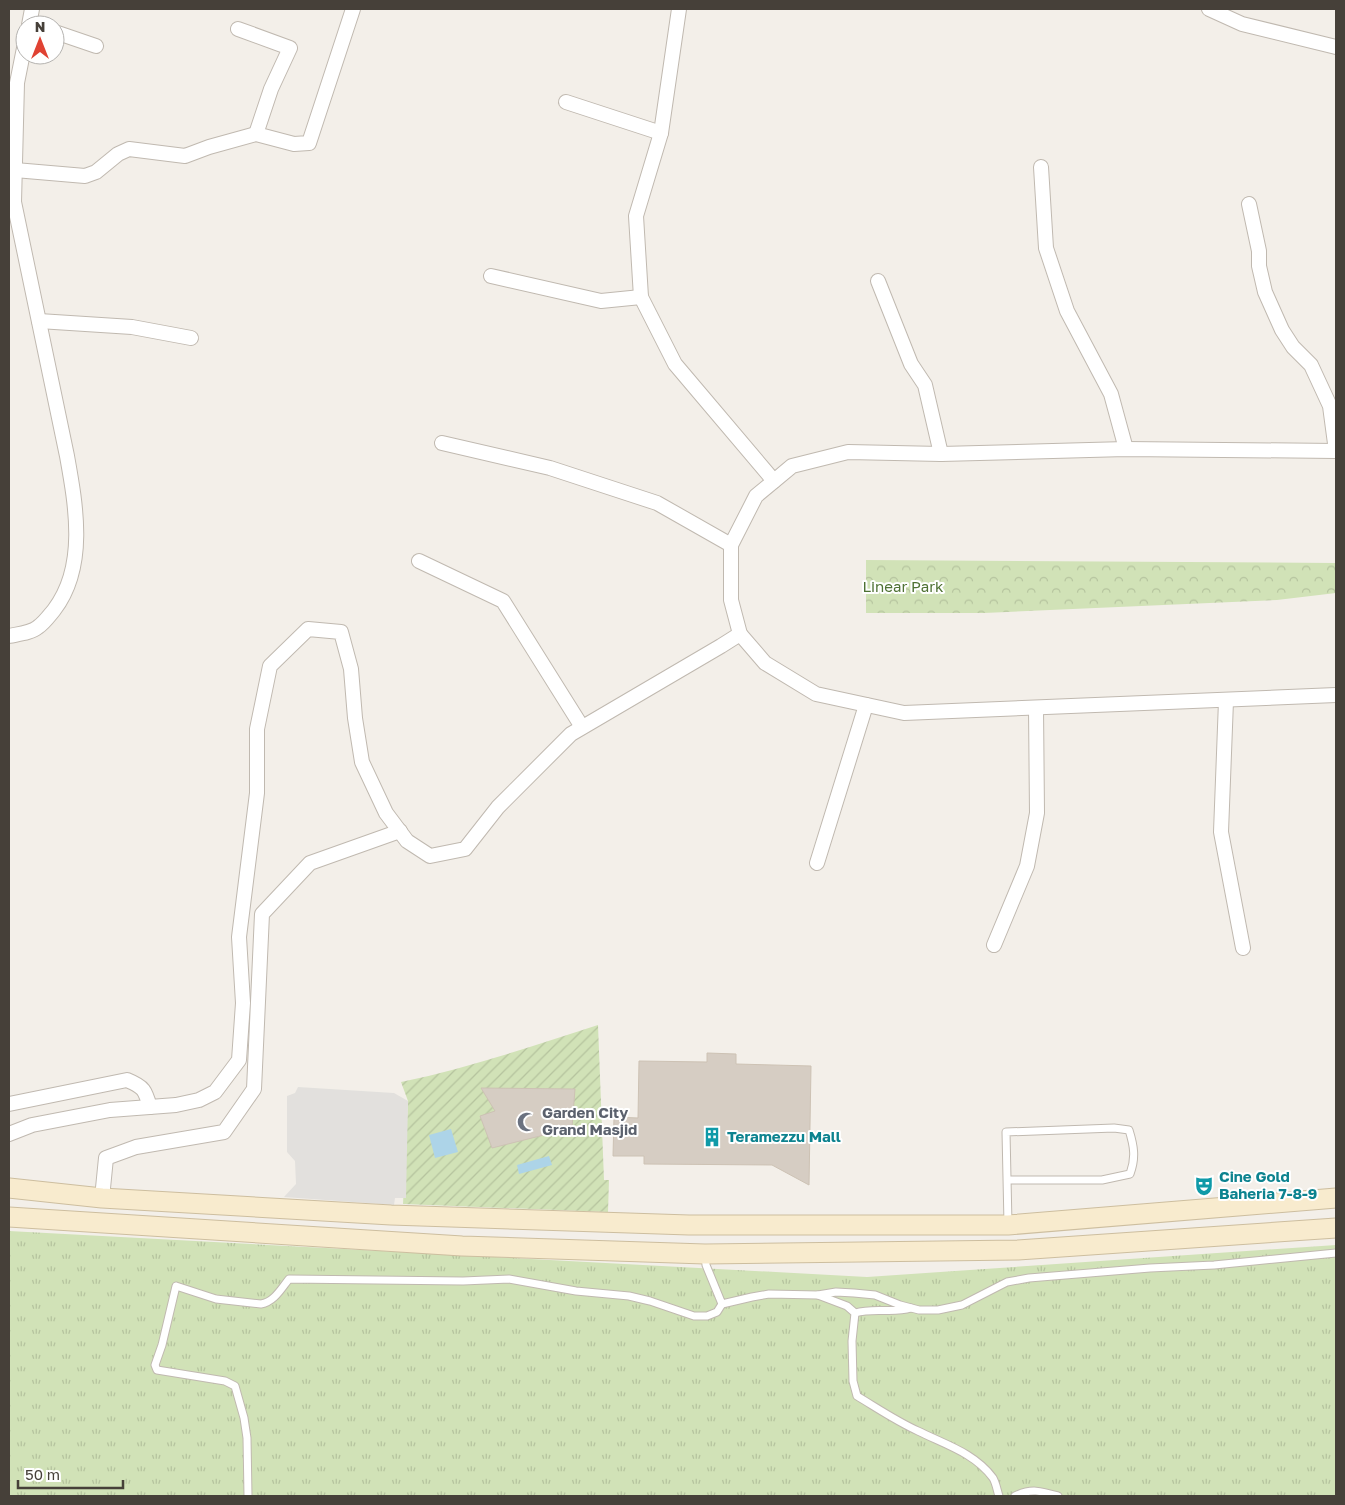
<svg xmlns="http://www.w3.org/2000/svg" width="1345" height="1505" viewBox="0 0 1345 1505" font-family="'Golos Text',sans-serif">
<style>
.grass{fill:url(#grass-tufts)}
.park{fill:url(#park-crowns)}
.garden{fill:url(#garden-furrows)}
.parking{fill:#e2e0dd}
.water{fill:#add4e8}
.building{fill:#d6cdc3;stroke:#cdc2b4}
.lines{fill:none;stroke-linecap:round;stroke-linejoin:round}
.lane-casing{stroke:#c0b9b0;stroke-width:9}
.street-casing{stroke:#c0b9b0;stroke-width:16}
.secondary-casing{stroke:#cdbe9f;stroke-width:21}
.lane{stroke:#fff;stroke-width:7}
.street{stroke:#fff;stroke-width:14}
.secondary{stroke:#f8ebce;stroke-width:19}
.labels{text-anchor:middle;stroke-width:4;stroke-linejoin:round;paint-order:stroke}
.park-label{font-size:15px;fill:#4e7133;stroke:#fff}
.worship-label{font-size:15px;font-weight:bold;fill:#5b616d;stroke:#fff;text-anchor:start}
.culture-label{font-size:15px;font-weight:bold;fill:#0d838f;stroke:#fff;text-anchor:start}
</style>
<defs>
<pattern id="grass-tufts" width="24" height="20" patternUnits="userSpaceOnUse" patternTransform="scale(1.25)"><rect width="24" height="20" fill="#d1e2b7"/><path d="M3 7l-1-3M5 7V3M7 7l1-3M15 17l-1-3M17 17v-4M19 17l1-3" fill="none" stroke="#b5c39e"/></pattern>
<pattern id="park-crowns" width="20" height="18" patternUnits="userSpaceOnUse" patternTransform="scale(1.25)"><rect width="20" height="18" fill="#d1e2b7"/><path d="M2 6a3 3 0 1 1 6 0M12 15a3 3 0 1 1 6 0" fill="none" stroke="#b5c39e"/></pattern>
<pattern id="garden-furrows" width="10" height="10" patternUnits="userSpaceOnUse" patternTransform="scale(1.25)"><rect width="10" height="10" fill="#d1e2b7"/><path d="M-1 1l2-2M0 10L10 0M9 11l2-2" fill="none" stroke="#b5c39e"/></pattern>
</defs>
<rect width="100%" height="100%" fill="#f3efe9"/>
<path class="grass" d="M9,1231L867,1277L1336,1245V1496H9Z"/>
<path class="park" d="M866,560L1336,563V593L1277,600L984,613H866Z"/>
<path class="garden" d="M598,1025L604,1180H609L608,1212L403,1204L408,1101L401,1082C468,1068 533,1046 598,1025Z"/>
<path class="parking" d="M298,1087L394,1093L408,1101L406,1198H395L394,1205L284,1197L296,1184L295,1161L287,1152V1096L295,1093Z"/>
<g class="water">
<path d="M451,1129L458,1152L435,1158L429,1135Z"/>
<path d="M549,1156L552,1165L519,1174L517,1165Z"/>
</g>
<g class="building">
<path d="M707,1053L736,1054V1064L811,1066L809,1185L772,1165L644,1164V1156H613L614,1117L638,1118L639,1061L707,1062Z"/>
<path d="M481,1088L575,1089L572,1128L492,1148L480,1116L495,1111Z"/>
</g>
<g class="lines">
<defs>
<g id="lane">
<path d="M1008,1180H1102L1130,1174C1136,1158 1134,1146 1129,1130L1114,1128L1006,1132L1008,1224"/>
<path d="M705,1254L706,1265L722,1304L752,1297L769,1294L818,1295L836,1292L854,1293L875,1295L900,1305L919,1310H938L962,1305L1007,1282L1029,1278L1150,1268L1214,1265L1336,1253"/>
<path d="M818,1295L847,1306L855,1313L852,1341L853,1381L857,1396C877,1408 896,1421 918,1431C944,1444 975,1453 993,1478C996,1483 997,1490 999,1496"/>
<path d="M855,1313C876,1307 892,1314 911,1308"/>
<path d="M248,1496L247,1438L244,1418L235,1386L225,1381L157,1370L155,1365L162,1345L176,1286L216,1299L261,1304C274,1302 281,1289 289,1279L463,1281L509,1279L576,1291L629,1296L650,1301L694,1316H707L717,1312L722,1304"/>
<path d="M1015,1496C1031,1488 1041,1491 1058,1496"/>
</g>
<g id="street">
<path d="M679,9L661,133L636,216L641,297L675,364L774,481"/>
<path d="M1209,9L1242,24L1336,47"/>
<path d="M29,25L32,9"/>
<path d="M238,29L290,48L271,89L256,134"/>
<path d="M55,32L96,46"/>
<path d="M566,102L661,133"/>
<path d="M1041,167L1046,248L1067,311L1111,394L1126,449"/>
<path d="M15,170L85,176L96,172L118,154L129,149L185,156L209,147L256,134L294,144L309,143L353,9"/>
<path d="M1249,204L1259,251V266L1265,292L1282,330L1293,347L1311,365L1330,406L1336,451"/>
<path d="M491,276L601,301L641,297"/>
<path d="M878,281L911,364L925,385L941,454"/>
<path d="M39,321L132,327L191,338"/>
<path d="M442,443L550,468L657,503L731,545"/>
<path d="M419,561L503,601L582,727"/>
<path d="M740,634L731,600V545L756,496L792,466L848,452L941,454L1126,449L1336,451"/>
<path d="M9,636C18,634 31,633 38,627C44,623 49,616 54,610C87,567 76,506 67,456L14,202L17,83L25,43"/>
<path d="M1226,701L1221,832L1243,948"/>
<path d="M817,863L866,705"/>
<path d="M994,945L1027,866L1037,813L1036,708"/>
<path d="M9,1104L127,1080C144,1087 145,1090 150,1107"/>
<path d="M9,1134L32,1125L110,1110L176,1105L199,1100L215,1092L239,1060L243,1003L239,937L257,793V729L270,666L308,629L341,632L351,669L355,718L362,762L386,813L407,841L430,856L465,849L498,807L571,734L721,646L740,634L765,663L816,694L904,713L1336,695"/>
<path d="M102,1198L106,1158L136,1147L224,1132L254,1089L262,914L310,863L400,831"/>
</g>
<g id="secondary">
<path d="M9,1188L102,1198L391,1215L689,1225H1008L1336,1198"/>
<path d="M9,1217L462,1246L705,1254L1018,1250L1336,1228"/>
</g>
</defs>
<use href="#lane" class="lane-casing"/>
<use href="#street" class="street-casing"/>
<use href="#secondary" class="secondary-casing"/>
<use href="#lane" class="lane"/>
<use href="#street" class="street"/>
<use href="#secondary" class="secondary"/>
</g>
<defs>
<symbol id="mosque-bare" viewBox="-9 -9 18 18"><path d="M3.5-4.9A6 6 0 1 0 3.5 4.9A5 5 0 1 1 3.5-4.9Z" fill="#6b7280" stroke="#fff" stroke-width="2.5" paint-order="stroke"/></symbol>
<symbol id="building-bare" viewBox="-9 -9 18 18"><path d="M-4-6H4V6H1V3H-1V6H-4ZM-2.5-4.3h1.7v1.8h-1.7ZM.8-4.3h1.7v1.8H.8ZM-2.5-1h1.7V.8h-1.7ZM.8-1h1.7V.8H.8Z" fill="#0f9aa8" stroke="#fff" stroke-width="2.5" paint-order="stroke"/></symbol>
<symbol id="theatre-bare" viewBox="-9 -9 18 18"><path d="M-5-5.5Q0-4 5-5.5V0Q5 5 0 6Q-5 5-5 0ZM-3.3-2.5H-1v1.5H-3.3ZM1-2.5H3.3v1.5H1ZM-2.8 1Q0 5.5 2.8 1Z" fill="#0f9aa8" stroke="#fff" stroke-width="2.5" paint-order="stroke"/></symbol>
</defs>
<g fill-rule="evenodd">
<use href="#mosque-bare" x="513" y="1108" width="28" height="28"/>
<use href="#building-bare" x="698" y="1123" width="28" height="28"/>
<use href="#theatre-bare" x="1190" y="1172" width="28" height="28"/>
</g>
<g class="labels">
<g class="park-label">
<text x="903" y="592">Linear Park</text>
</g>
<g class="worship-label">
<text x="542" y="1118">Garden City<tspan x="542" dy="17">Grand Masjid</tspan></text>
</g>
<g class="culture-label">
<text x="727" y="1142">Teramezzu Mall</text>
<text x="1219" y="1182">Cine Gold<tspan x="1219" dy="17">Baheria 7-8-9</tspan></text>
</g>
</g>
<rect width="1345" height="1505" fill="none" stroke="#464039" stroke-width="20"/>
<g transform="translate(40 40)"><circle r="24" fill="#ffffff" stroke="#b5b3b0"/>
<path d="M0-4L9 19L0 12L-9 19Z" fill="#e04233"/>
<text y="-8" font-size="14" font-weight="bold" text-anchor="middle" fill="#464039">N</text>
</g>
<path d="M18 1480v8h105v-8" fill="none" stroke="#464039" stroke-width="2.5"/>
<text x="25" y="1480" font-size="15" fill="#464039" stroke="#ffffff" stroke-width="4" paint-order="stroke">50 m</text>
</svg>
